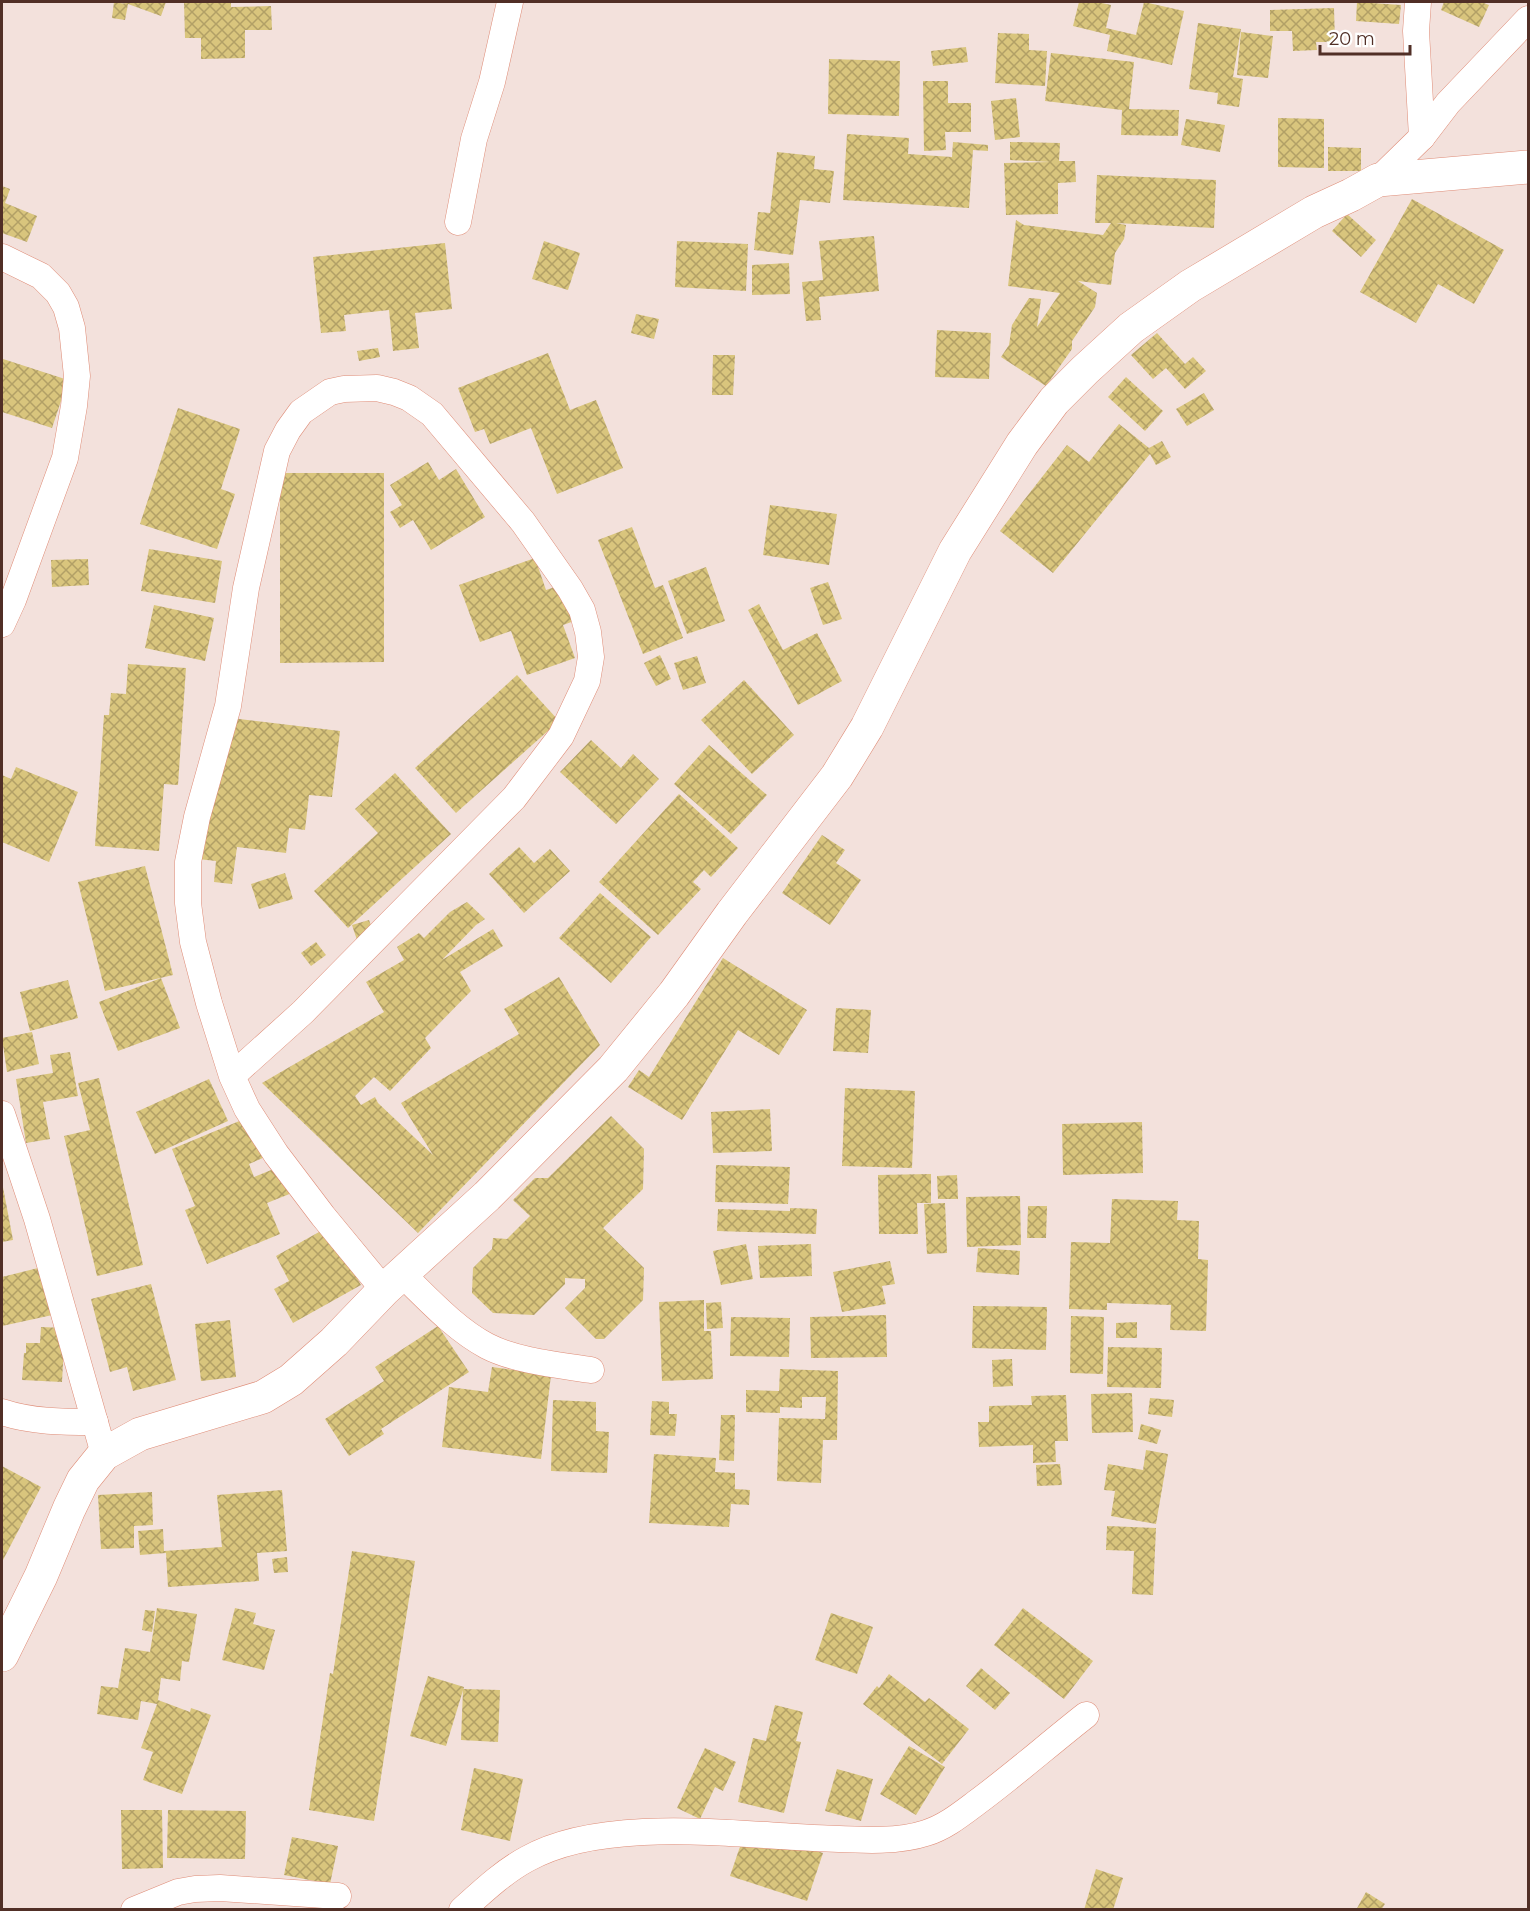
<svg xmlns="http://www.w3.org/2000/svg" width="1530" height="1911" viewBox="0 0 1530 1911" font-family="Montserrat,sans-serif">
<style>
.building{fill:url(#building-cross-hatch)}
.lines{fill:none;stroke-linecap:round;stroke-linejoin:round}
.street-casing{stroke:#df8c77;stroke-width:27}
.secondary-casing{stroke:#df8c77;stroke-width:34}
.street{stroke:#fff;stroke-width:26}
.secondary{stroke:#fff;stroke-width:33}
</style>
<defs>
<pattern id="building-cross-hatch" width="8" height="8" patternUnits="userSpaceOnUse" patternTransform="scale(1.5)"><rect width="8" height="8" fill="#d9c57d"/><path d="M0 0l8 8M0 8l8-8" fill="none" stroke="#b2a066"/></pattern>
</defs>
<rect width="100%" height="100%" fill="#f3e1dc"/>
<g class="building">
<path d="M114,2L126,4L120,2H166L161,16L128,4L125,20L112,18Z"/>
<path d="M184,2H231V7L271,6L272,30H245V58L201,59V38H185Z"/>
<path d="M1079,2H1097L1111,5L1106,28L1136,35L1144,2L1184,11L1172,65L1107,51L1110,35L1073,26Z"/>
<path d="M1357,2L1401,5L1399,24L1356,21Z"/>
<path d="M1444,2H1481L1489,5L1479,27L1441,10Z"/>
<path d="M1334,8L1335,42H1316L1317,50L1293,51L1292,31H1270V10Z"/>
<path d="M1198,23L1241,29L1233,77L1243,79L1239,107L1217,104L1218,93L1189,89Z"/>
<path d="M1241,32L1273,36L1268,78L1237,75Z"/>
<path d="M998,33L1029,34V50L1047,51L1045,86L995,83Z"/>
<path d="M966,47L968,62L933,66L931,51Z"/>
<path d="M1051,53L1134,62L1129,109L1179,110L1178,136L1121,135L1122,110L1045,101Z"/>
<path d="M829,59L900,61L899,116L828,114Z"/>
<path d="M923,81H948V103H971V132H945L946,150L924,151Z"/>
<path d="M1016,98L1020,137L995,140L991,101Z"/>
<path d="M1278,118L1324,119V168L1278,167Z"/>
<path d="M1186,119L1225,125L1220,152L1181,145Z"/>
<path d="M847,134L909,138L908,154L952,157L953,142L988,145V151L973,150L969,208L843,200Z"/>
<path d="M1010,142L1060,143L1059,161H1075L1076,182L1058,183V214L1006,215L1004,163L1051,162L1010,160Z"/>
<path d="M1328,147L1361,148V171H1328Z"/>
<path d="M777,152L815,156L814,169L834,171L830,203L800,200L793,255L754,250L758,212L770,213Z"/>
<path d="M1097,175L1216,180L1214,228L1116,223L1126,225L1124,239L1115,253L1111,285L1078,281L1097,293L1095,307L1072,341V349L1046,386L1001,357L1009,345L1012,325L1029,298L1041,299L1037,327L1060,293L1008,286L1016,220L1024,225L1103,235L1111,223H1095Z"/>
<path d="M2,186L10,189L5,203L37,216L27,242L2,233Z"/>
<path d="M1412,199L1504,250L1474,304L1438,284L1416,323L1360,292Z"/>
<path d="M1347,214L1376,240L1361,257L1332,231Z"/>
<path d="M874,236L879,291L819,297L821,320L806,321L802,282L823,280L819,241Z"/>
<path d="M544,241L580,253L568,290L532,279Z"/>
<path d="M677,241L748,244L746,291L675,287Z"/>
<path d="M445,243L452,309L415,313L419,348L393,351L389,310L344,315L346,331L321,333L313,257Z"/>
<path d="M789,263L790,294L752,295V265Z"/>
<path d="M636,314L659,319L654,339L631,333Z"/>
<path d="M937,330L991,333L989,379L935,377Z"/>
<path d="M1157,333L1185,364L1193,357L1206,371L1185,389L1166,368L1153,379L1131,355Z"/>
<path d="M378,348L380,357L359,361L357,351Z"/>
<path d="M548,353L570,410L596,400L623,468L557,494L531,428L490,444L484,429L475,432L458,388Z"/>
<path d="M713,355H735L733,395H712Z"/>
<path d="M3,359L68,380L52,428L2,412Z"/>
<path d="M1126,377L1163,411L1145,431L1108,397Z"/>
<path d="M1204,393L1214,410L1187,426L1176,409Z"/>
<path d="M178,408L240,429L221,489L235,494L217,549L140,524Z"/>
<path d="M1119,424L1149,448L1162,441L1171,457L1156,465L1150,454L1053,573L1000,531L1067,445L1089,462Z"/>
<path d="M428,462L439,480L456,469L485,517L431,550L413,520L400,528L390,512L402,505L390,485Z"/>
<path d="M280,473H384V662L280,663Z"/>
<path d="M770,505L837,514L829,565L763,555Z"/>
<path d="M632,527L655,588L663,585L683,638L643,654L598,540Z"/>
<path d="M149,549L222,561L215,603L141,591Z"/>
<path d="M535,558L546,590L564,584L577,620L563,625L575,658L527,675L511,631L480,642L459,585Z"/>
<path d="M88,559L89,585L52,587L51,560Z"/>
<path d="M706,567L725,621L687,634L668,581Z"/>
<path d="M828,582L842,619L823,625L810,588Z"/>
<path d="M759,604L783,650L817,633L842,681L798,705L748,610Z"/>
<path d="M154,605L214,618L205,661L145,648Z"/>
<path d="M660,655L671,679L656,686L644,663Z"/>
<path d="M697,656L706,683L683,690L674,663Z"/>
<path d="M128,664L186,668L178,785L164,784L159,851L95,846L104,715H109L111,693L126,694Z"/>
<path d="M517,675L559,721L456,813L415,768Z"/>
<path d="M744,680L794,735L752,774L701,720Z"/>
<path d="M214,716L340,731L332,797L309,795L305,830L289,828L286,853L237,847L232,884L214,882L216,861L198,859Z"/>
<path d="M591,740L621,768L633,754L659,779L616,824L560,772Z"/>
<path d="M709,745L767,795L731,834L674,784Z"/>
<path d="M16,767L78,792L49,862L2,842V775L11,779Z"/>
<path d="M395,773L451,834L348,928L314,891L378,833L355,809Z"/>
<path d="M679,794L738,848L711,877L704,870L693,882L701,889L658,935L599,882Z"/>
<path d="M822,835L845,850L836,863L861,880L830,925L782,893Z"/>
<path d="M519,847L534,863L550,849L570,871L524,913L489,874Z"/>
<path d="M145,866L173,975L105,991L78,882Z"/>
<path d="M285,873L293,899L259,909L251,884Z"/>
<path d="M600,893L651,937L611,983L559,938Z"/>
<path d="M467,902L485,919L476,925L442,960L493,929L503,946L460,972L471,991L425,1038L431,1048L390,1091L374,1077L355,1096L361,1105L375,1097L378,1103L433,1155L401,1103L519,1034L504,1009L559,977L600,1045L418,1233L262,1083L384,1012L366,982L404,960L397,947L419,933L424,938L450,912Z"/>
<path d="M369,920L375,937L358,943L352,925Z"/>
<path d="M316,942L326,955L311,966L301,953Z"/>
<path d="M723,958L807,1010L779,1055L738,1030L682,1120L628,1087L639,1070L649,1077Z"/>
<path d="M161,978L180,1028L118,1051L99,1002Z"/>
<path d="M68,980L78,1018L30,1031L20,992Z"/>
<path d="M836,1008L871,1010L868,1053L833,1051Z"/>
<path d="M32,1032L39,1064L7,1072L2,1038Z"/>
<path d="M70,1052L78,1096L43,1102L50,1139L26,1143L16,1079L53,1073L50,1055Z"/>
<path d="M99,1078L143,1265L97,1276L64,1136L90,1130L78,1083Z"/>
<path d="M209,1079L228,1121L155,1154L136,1112Z"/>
<path d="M845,1088L915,1091L912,1168L842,1166Z"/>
<path d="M770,1109L772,1151L713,1153L711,1112Z"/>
<path d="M611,1116L644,1149L643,1189L603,1228L644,1268L643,1300L604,1339H596L565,1308L585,1288V1279L565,1278V1284L534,1315L493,1313L472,1293L473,1268L492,1249L493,1238L507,1239L530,1216L513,1200L535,1178H548Z"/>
<path d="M249,1117L265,1157L249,1164L254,1177L281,1166L292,1193L267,1203L280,1234L207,1264L185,1210L195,1206L172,1149Z"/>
<path d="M1142,1122L1143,1173L1063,1175L1062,1124Z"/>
<path d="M716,1165L790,1167L788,1204L715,1202Z"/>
<path d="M931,1174V1203H917L918,1234H879L878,1175Z"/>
<path d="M957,1175L958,1199H938L937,1176Z"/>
<path d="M2,1182L13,1240L2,1242Z"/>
<path d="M1020,1196L1021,1245L967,1247L966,1197Z"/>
<path d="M1112,1199L1178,1201L1177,1220L1199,1221L1198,1259L1208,1260L1206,1331L1170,1330L1171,1305L1107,1303V1310L1069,1309L1071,1242L1110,1243Z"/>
<path d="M945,1203L947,1253L927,1254L924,1204Z"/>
<path d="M1028,1206H1047L1046,1238H1027Z"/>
<path d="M790,1208L817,1209L816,1234L717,1231L718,1209L790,1211Z"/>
<path d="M328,1227L361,1285L293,1323L274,1289L289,1281L276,1256Z"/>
<path d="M746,1244L753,1279L721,1285L713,1251Z"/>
<path d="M811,1244L812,1276L760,1278L758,1246Z"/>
<path d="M978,1248L1020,1251L1019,1275L976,1272Z"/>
<path d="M890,1261L895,1284L882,1286L886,1304L842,1312L833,1272Z"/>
<path d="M46,1266L57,1314L2,1326V1277Z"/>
<path d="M151,1284L176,1380L133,1391L127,1367L110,1372L91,1299Z"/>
<path d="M704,1300V1331H711L713,1379L662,1381L659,1302Z"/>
<path d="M721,1302L723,1328L707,1329L706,1303Z"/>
<path d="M973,1306L1047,1307L1046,1350L972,1348Z"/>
<path d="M886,1315L887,1357L811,1358L810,1317Z"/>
<path d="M1071,1316L1104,1317L1103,1374L1070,1373Z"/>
<path d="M731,1317L790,1318L789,1357L730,1356Z"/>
<path d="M230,1320L236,1377L201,1381L195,1324Z"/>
<path d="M1137,1322V1338H1116V1323Z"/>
<path d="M438,1326L469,1372L381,1429L384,1434L349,1456L325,1419L384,1381L375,1367Z"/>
<path d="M41,1327L65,1328L62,1382L22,1380L24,1353H26V1343H40Z"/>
<path d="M1108,1347L1162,1348L1161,1388L1107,1387Z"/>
<path d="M1012,1359L1013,1386L993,1387L992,1360Z"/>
<path d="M492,1367L551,1375L541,1459L442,1447L449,1387L488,1392Z"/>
<path d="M780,1369L838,1371L837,1440H823L821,1483L777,1481L779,1418L825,1419L826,1397H802V1408L780,1407V1413L746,1412V1390L779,1391Z"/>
<path d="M1132,1393L1133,1432L1092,1433L1091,1394Z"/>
<path d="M1066,1395L1068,1441H1055L1056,1462L1033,1463V1445L979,1447L978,1422H989V1406L1032,1405L1031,1396Z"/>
<path d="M1150,1398L1174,1400L1172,1417L1148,1414Z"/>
<path d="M553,1400L596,1402V1431L609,1432L607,1473L551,1471Z"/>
<path d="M652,1401L669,1402V1414H677L675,1436L650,1435Z"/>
<path d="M721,1415H735L734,1461L719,1460Z"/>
<path d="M1141,1424L1161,1430L1157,1444L1138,1439Z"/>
<path d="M1146,1450L1168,1454L1156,1524L1111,1516L1115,1491L1104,1490L1108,1464L1143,1470Z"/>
<path d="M654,1454L716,1458L715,1472L735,1473V1489L750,1490L749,1505L731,1504L729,1527L649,1523Z"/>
<path d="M1060,1464L1062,1485L1037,1486L1036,1465Z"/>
<path d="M2,1466L41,1487L2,1562Z"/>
<path d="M282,1490L287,1551L257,1553L259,1581L168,1587L166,1553L140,1555L138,1531L163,1529L164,1551L222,1547L217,1495Z"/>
<path d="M152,1492L153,1525L134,1526V1548L101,1549L98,1495Z"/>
<path d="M1107,1526L1156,1528L1153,1595L1132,1594L1134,1551L1106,1550Z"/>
<path d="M352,1551L415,1561L374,1821L309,1810L330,1673L333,1674Z"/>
<path d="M287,1557L288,1572L274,1573L272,1559Z"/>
<path d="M157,1608L197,1614L189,1662L182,1661L180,1681L161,1678L158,1700L190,1712L191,1708L211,1715L182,1794L143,1780L153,1752L141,1748L157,1704L141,1701L138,1720L97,1714L101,1686L118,1688L125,1648L150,1652Z"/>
<path d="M235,1608L256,1613L253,1624L275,1630L264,1670L222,1660Z"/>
<path d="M1023,1608L1093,1661L1064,1699L994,1645Z"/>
<path d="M145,1610L155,1611L152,1632L142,1630Z"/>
<path d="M831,1613L873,1627L857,1674L815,1660Z"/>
<path d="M981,1668L1010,1693L995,1710L966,1686Z"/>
<path d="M889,1674L925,1702L929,1698L969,1729L942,1764L863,1704L877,1686L879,1688Z"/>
<path d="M428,1676L464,1687L446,1746L410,1736Z"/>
<path d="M463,1689L500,1690L498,1742L461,1740Z"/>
<path d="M775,1705L803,1712L796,1741L801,1742L784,1813L738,1802L753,1738L766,1741Z"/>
<path d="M909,1746L945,1767L916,1815L880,1794Z"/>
<path d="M705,1748L736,1762L723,1791L715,1787L700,1819L677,1808Z"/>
<path d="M474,1768L523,1779L510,1841L461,1830Z"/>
<path d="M837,1769L873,1779L861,1821L825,1811Z"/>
<path d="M121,1810H162L163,1868L122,1869Z"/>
<path d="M168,1810L246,1811L245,1859L167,1858Z"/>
<path d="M746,1829L823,1853L807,1901L730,1876Z"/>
<path d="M292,1837L338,1846L330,1884L284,1875Z"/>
<path d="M1096,1869L1123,1878L1113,1910H1084Z"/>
<path d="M1366,1892L1385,1904L1381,1910H1356Z"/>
</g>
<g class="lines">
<defs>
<g id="street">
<path d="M1418,2L1416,31L1422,137"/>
<path d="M1378,180L1422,137L1448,103L1528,19"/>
<path d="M458,222L474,139L492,82L510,2"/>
<path d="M2,257L41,276L58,293L66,307L72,328L77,376L74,406L65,458L13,600L2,624"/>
<path d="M232,1076L303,1012L514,798L561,736L587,681L591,657L588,632L582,610L570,589L523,522L432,414L409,398L394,392L377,388L344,389L330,392L301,412L288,430L277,451L246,588L228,706L197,817L188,862V903L193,942L209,1003L232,1076L247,1109L276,1154L323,1216L384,1290"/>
<path d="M2,1114L37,1219L104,1454"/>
<path d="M402,1274C428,1299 455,1329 487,1346C516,1361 559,1365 591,1370"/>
<path d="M2,1412C32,1422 63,1422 95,1422"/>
<path d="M134,1910L178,1892L195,1889L220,1888L338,1896"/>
<path d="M462,1910C482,1892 503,1872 527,1859C601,1817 730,1834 813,1838C848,1839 893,1844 926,1833C945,1827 960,1815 976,1803C1014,1775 1049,1744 1086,1715"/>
</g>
<path id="secondary" d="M2,1655L41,1576L69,1509L83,1480L104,1454L140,1434L263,1397L291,1380L334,1342L384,1290L487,1196L613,1069L674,994L732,913L837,776L867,727L955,551L1022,444L1054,401L1085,370L1131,328L1190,286L1314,212L1351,195L1378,180L1528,167"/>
</defs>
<use href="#street" class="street-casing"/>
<use href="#secondary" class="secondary-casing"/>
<use href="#street" class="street"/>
<use href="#secondary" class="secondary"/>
</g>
<rect width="1530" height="1911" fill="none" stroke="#512f26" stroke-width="6"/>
<path d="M1320 45v9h90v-9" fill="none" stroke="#512f26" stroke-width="3"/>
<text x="1329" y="45" font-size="18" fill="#512f26" stroke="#ffffff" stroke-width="4.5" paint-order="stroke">20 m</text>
</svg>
